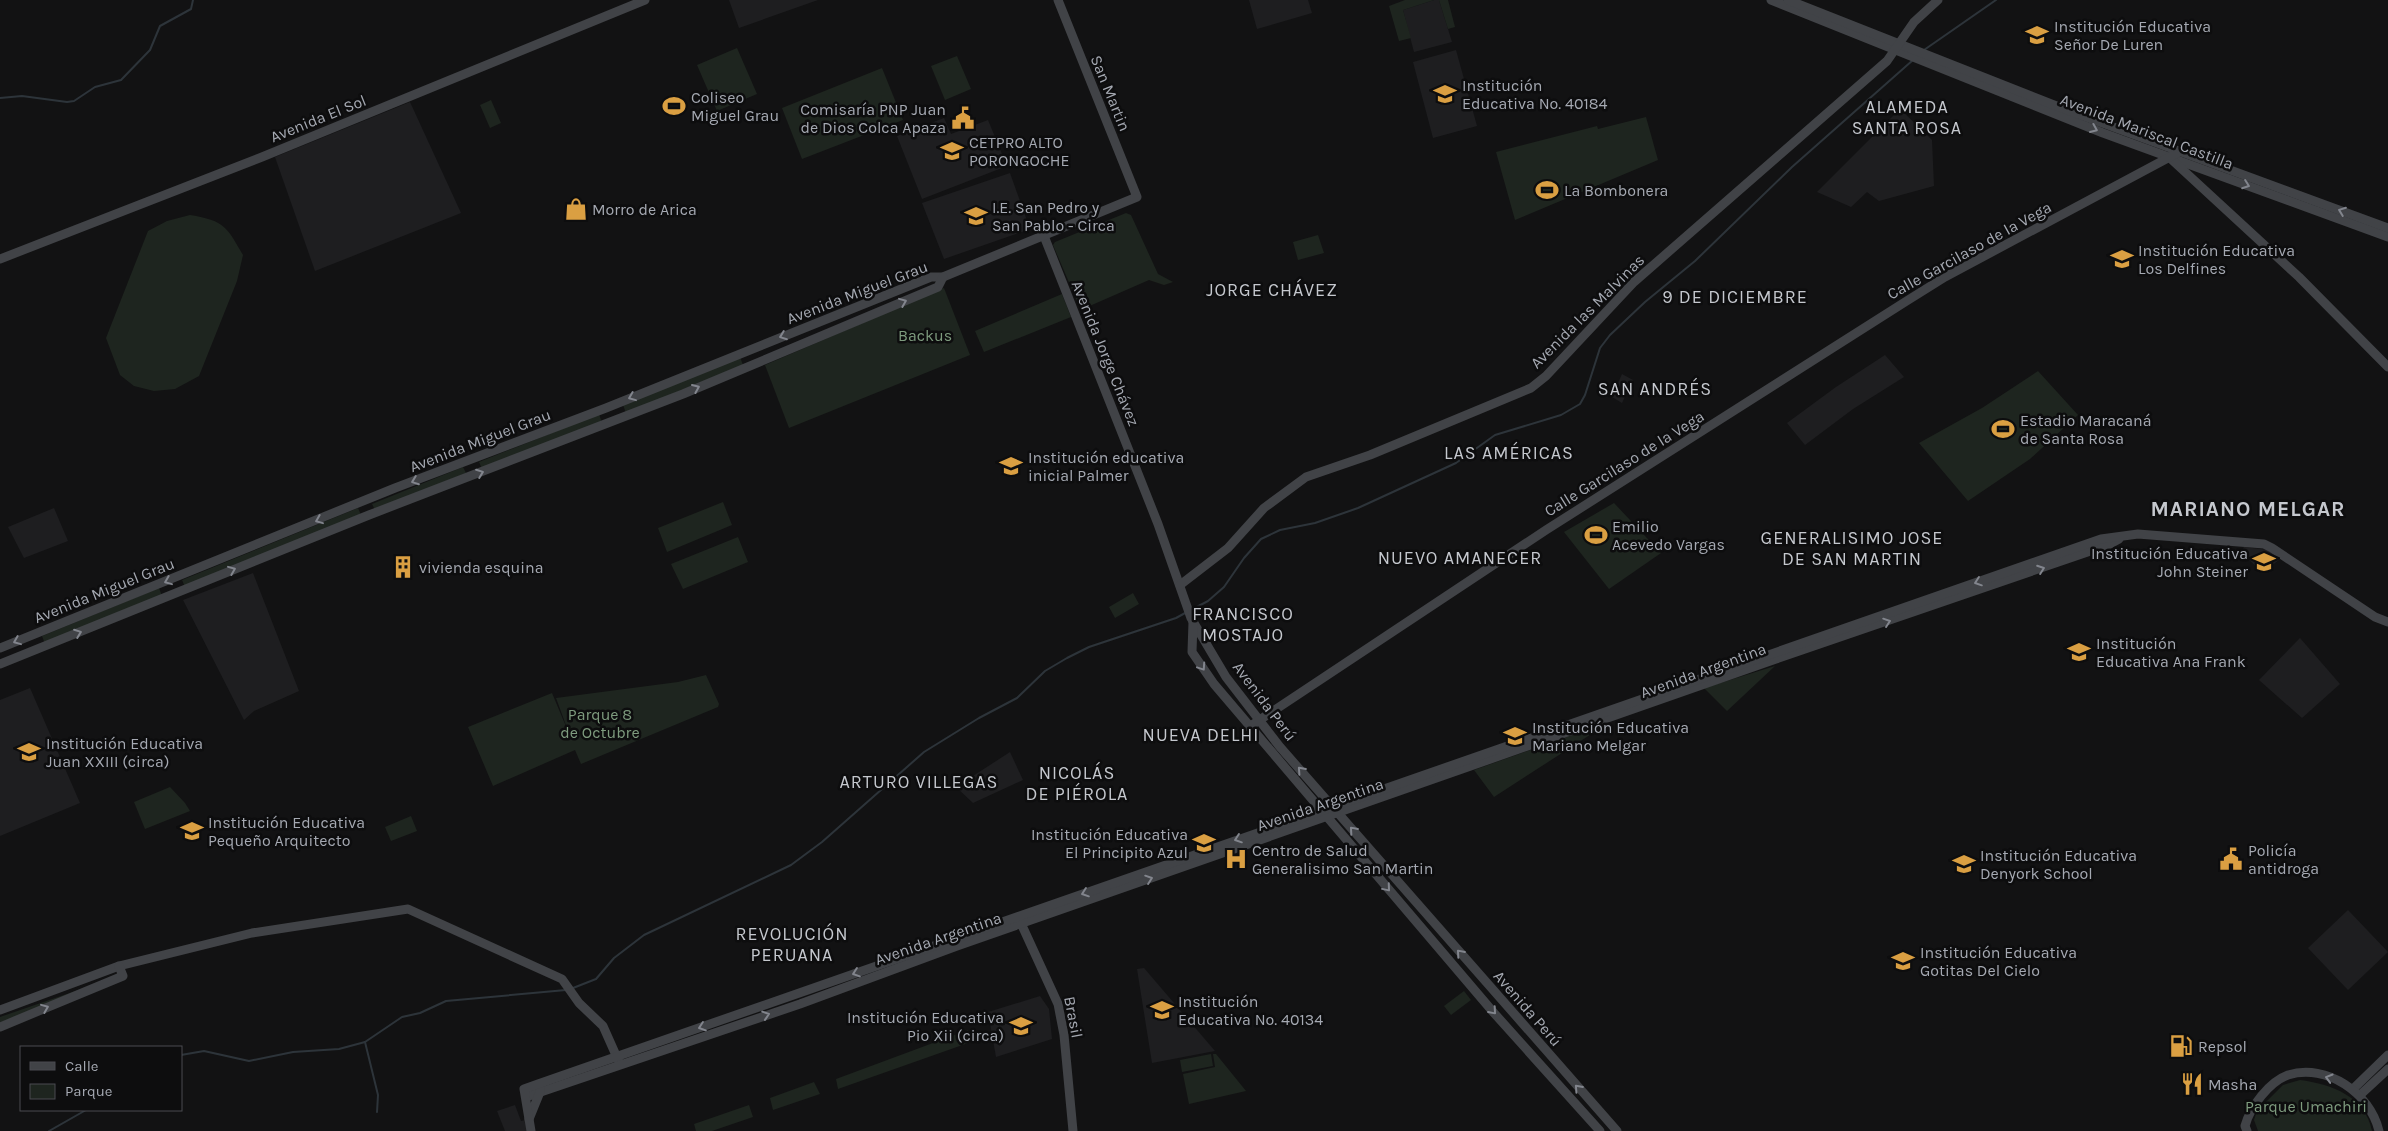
<svg xmlns="http://www.w3.org/2000/svg" width="2388" height="1131" viewBox="0 0 2388 1131" font-family="Karla,sans-serif">
<style>
.built{fill:#1e1e20}
.green{fill:#1e251f}
.lines{fill:none;stroke-linecap:round;stroke-linejoin:round}
.stream{stroke:#2d343a;stroke-width:2}
.secondary{stroke:#414347;stroke-width:9}
.oneway{stroke:#82858d}
.labels{text-anchor:middle;stroke-width:5;stroke-linejoin:round;paint-order:stroke}
.poi-label{font-size:16px;fill:#a5a9b2;stroke:#0d0d0e;text-anchor:start}
.street-label{font-size:16px;fill:#a5a9b2;stroke:#0d0d0e}
.park-label{font-size:16px;fill:#7e9b7e;stroke:#0d0d0e}
.neighbourhood-label{font-size:18px;letter-spacing:1px;fill:#c5c8ce;stroke:#0d0d0e}
.district-label{font-size:21px;font-weight:bold;letter-spacing:1px;fill:#c5c8ce;stroke:#0d0d0e}
</style>
<rect width="100%" height="100%" fill="#121213"/>
<g class="built">
<path d="M729,0H818L739,28Z"/>
<path d="M1249,0H1308L1312,13L1257,29Z"/>
<path d="M1434,0H1439L1452,42L1414,52L1403,10Z"/>
<path d="M1456,50L1477,126L1433,138L1413,62Z"/>
<path d="M410,102L461,213L315,271L275,157Z"/>
<path d="M1900,109L1932,140L1934,186L1879,201L1867,192L1851,207L1817,192Z"/>
<path d="M944,118L951,134L988,120L1007,166L922,199L897,136Z"/>
<path d="M1010,173L1030,229L944,259L922,203Z"/>
<path d="M1885,355L1904,377L1853,409L1805,445L1787,423L1836,387Z"/>
<path d="M1622,374L1633,380L1622,403L1612,397Z"/>
<path d="M54,508L68,541L24,558L8,527Z"/>
<path d="M2244,547L2269,550L2280,559L2262,573L2241,551Z"/>
<path d="M253,573L299,691L254,711L244,720L183,600Z"/>
<path d="M2300,638L2340,684L2302,718L2259,680Z"/>
<path d="M30,688L80,803L0,836V700Z"/>
<path d="M1010,752L1023,780L973,803L956,787Z"/>
<path d="M2348,910L2388,952L2348,990L2308,948Z"/>
<path d="M1144,968L1215,1051L1152,1063L1137,969Z"/>
<path d="M1040,996L1049,1009L1052,1039L996,1057L988,1012Z"/>
<path d="M515,1105L521,1121L526,1120L527,1131H505L497,1111Z"/>
</g>
<g class="green">
<path d="M1405,0H1434L1403,10L1411,38L1399,41L1389,6Z"/>
<path d="M1439,0H1448L1455,27L1448,29Z"/>
<path d="M737,48L757,94L717,111L697,65Z"/>
<path d="M957,56L971,89L945,100L931,66Z"/>
<path d="M882,68L903,120L802,159L782,108Z"/>
<path d="M491,100L501,123L490,128L480,105Z"/>
<path d="M1646,117L1658,160L1515,220L1496,152L1597,126L1598,129Z"/>
<path d="M1126,213L1131,215L1158,274L1173,282L1164,285L1149,280L1085,308L1077,301L1053,245L1055,242Z"/>
<path d="M190,215C225,221 226,226 243,255L237,281L199,376L175,389L154,391L134,386L120,375L106,338L148,231L167,221Z"/>
<path d="M1318,235L1324,253L1298,260L1293,242Z"/>
<path d="M944,288L970,355L789,428L765,365Z"/>
<path d="M1062,294L1071,317L984,352L975,331Z"/>
<path d="M740,357L743,365L626,413L623,405Z"/>
<path d="M2038,371L2078,415L2030,459L1968,501L1919,443L1982,408Z"/>
<path d="M599,414L602,423L482,469L479,462Z"/>
<path d="M463,467L466,473L375,510L372,504Z"/>
<path d="M723,502L732,525L667,552L658,528Z"/>
<path d="M1614,503L1661,553L1609,589L1564,532Z"/>
<path d="M358,508L361,515L185,587L182,580Z"/>
<path d="M738,537L748,562L683,589L671,564Z"/>
<path d="M159,588L162,596L45,644L42,636Z"/>
<path d="M1133,593L1139,604L1115,618L1109,607Z"/>
<path d="M1775,666L1727,711L1704,688Z"/>
<path d="M706,675L719,704L718,707L581,764L575,750L493,786L468,727L552,693L570,736L556,698L678,682Z"/>
<path d="M1595,727L1596,731L1494,797L1474,770Z"/>
<path d="M170,787L185,803L190,811L145,829L134,802Z"/>
<path d="M411,816L417,831L391,841L385,827Z"/>
<path d="M113,978L0,1023V1017Z"/>
<path d="M1464,991L1471,1000L1451,1015L1444,1006Z"/>
<path d="M968,1030L971,1042L838,1089L836,1079Z"/>
<path d="M1211,1054L1213,1066L1182,1072L1180,1060Z"/>
<path d="M1213,1054H1216L1246,1091L1189,1104L1183,1074L1215,1067Z"/>
<path d="M2300,1080C2331,1084 2365,1096 2372,1131H2258L2254,1120L2257,1111L2283,1085Z"/>
<path d="M814,1082L820,1094L773,1110L770,1098Z"/>
<path d="M749,1105L753,1117L712,1131H696L694,1124Z"/>
</g>
<g class="lines">
<g class="stream">
<path d="M1924,50L1996,0"/>
<path d="M0,98L22,96L67,102L74,101L95,87L121,80L150,50L160,26L191,9L193,0"/>
<path d="M1191,610L1208,601L1224,587L1244,558L1261,539L1280,530L1315,523L1358,508L1456,463L1495,435L1561,415L1580,404L1585,395L1600,348L1610,335L1645,302L1695,261L1792,167L1913,60"/>
<path d="M573,988L596,979L614,958L644,935L791,865L822,842L924,752L979,718L1017,698L1045,671L1067,658L1089,647L1176,618L1187,612"/>
<path d="M365,1042L378,1095L377,1112"/>
<path d="M181,1055L204,1051L249,1061L293,1052L339,1049L365,1042L402,1017L420,1013L446,1001L566,990"/>
<path d="M49,1131L86,1110"/>
</g>
<g class="secondary">
<path d="M1771,0L2103,133L2388,237"/>
<path d="M1788,0L2059,107L2388,228"/>
<path d="M2171,159L2299,277L2388,367"/>
<path d="M1044,236L1158,524L1191,618L1226,677L1280,747L1617,1131"/>
<path d="M0,259L262,157L645,0"/>
<path d="M1180,585L1228,548L1264,508L1306,477L1370,455L1531,388L1546,376L1634,282L1887,61L1914,22L1938,0"/>
<path d="M1193,622L1192,652L1214,684L1494,1013L1600,1131"/>
<path d="M0,648L395,488L606,408L931,277H943L1137,197L1058,0"/>
<path d="M0,664L369,515L683,394L938,287L943,277"/>
<path d="M1249,727L1546,530L1905,302L1945,277L2181,151"/>
<path d="M1019,919L1058,1004L1064,1035L1073,1131"/>
<path d="M0,1010L119,966L252,933L408,909L562,979L579,1003L603,1026L619,1062"/>
<path d="M0,1027L123,976L119,966"/>
<path d="M2353,1089L2388,1055"/>
<path d="M2360,1095L2388,1069"/>
<path d="M526,1097L800,1004L957,946L1776,659L2108,545L2119,539"/>
<path d="M529,1119L540,1092V1089"/>
<path d="M531,1131L524,1089L538,1084L2101,539L2138,534L2264,544L2272,548L2375,617L2388,622"/>
<path d="M2247,1131L2245,1126C2250,1107 2269,1082 2288,1075C2327,1063 2370,1093 2379,1131"/>
</g>
</g>
<defs><path id="oneway-chevron" d="M-2-3.5L2.5 0L-2 3.5" fill="none" stroke-width="1.6" stroke-linecap="round" stroke-linejoin="round" transform="scale(1.25)"/></defs>
<g class="oneway">
<use href="#oneway-chevron" transform="translate(2094 129) rotate(23)"/>
<use href="#oneway-chevron" transform="translate(2246 185) rotate(20)"/>
<use href="#oneway-chevron" transform="translate(2342 211) rotate(-159)"/>
<use href="#oneway-chevron" transform="translate(903 302) rotate(-22)"/>
<use href="#oneway-chevron" transform="translate(783 336) rotate(159)"/>
<use href="#oneway-chevron" transform="translate(696 388) rotate(-23)"/>
<use href="#oneway-chevron" transform="translate(632 397) rotate(158)"/>
<use href="#oneway-chevron" transform="translate(480 473) rotate(-21)"/>
<use href="#oneway-chevron" transform="translate(415 481) rotate(159)"/>
<use href="#oneway-chevron" transform="translate(319 520) rotate(158)"/>
<use href="#oneway-chevron" transform="translate(2041 569) rotate(-20)"/>
<use href="#oneway-chevron" transform="translate(232 570) rotate(-22)"/>
<use href="#oneway-chevron" transform="translate(168 581) rotate(158)"/>
<use href="#oneway-chevron" transform="translate(1978 582) rotate(161)"/>
<use href="#oneway-chevron" transform="translate(1887 622) rotate(-19)"/>
<use href="#oneway-chevron" transform="translate(78 633) rotate(-21)"/>
<use href="#oneway-chevron" transform="translate(17 641) rotate(158)"/>
<use href="#oneway-chevron" transform="translate(1202 667) rotate(56)"/>
<use href="#oneway-chevron" transform="translate(1301 770) rotate(-132)"/>
<use href="#oneway-chevron" transform="translate(1353 830) rotate(-131)"/>
<use href="#oneway-chevron" transform="translate(1238 839) rotate(161)"/>
<use href="#oneway-chevron" transform="translate(1149 879) rotate(-19)"/>
<use href="#oneway-chevron" transform="translate(1387 888) rotate(50)"/>
<use href="#oneway-chevron" transform="translate(1085 893) rotate(161)"/>
<use href="#oneway-chevron" transform="translate(1460 953) rotate(-131)"/>
<use href="#oneway-chevron" transform="translate(856 973) rotate(161)"/>
<use href="#oneway-chevron" transform="translate(45 1008) rotate(-22)"/>
<use href="#oneway-chevron" transform="translate(1493 1011) rotate(49)"/>
<use href="#oneway-chevron" transform="translate(766 1015) rotate(-18)"/>
<use href="#oneway-chevron" transform="translate(702 1027) rotate(161)"/>
<use href="#oneway-chevron" transform="translate(2329 1078) rotate(-164)"/>
<use href="#oneway-chevron" transform="translate(1578 1088) rotate(-132)"/>
</g>
<defs>
<symbol id="school-bare" viewBox="-9 -9 18 18"><path d="M0-5L7-2L0 1L-7-2ZM-4 1L0 2.5L4 1V4Q0 6-4 4Z" fill="#da9f42" stroke="#0d0d0e" stroke-width="2.5" paint-order="stroke"/></symbol>
<symbol id="stadium-bare" viewBox="-9 -9 18 18"><path d="M0-5a6.5 5 0 1 0 0 10a6.5 5 0 1 0 0-10ZM-3.5-1.8h7v3.6h-7Z" fill="#da9f42" stroke="#0d0d0e" stroke-width="2.5" paint-order="stroke"/></symbol>
<symbol id="civic-bare" viewBox="-9 -9 18 18"><path d="M-.6-6.5H3V-4.5H.6V-3L4-1V1h2V6H-6V1h2V-1L-.6-3ZM-1.2 2.5V6h2.4V2.5Z" fill="#da9f42" stroke="#0d0d0e" stroke-width="2.5" paint-order="stroke"/></symbol>
<symbol id="university-bare" viewBox="-9 -9 18 18"><path d="M0-5L7-2L0 1L-7-2ZM-4 1L0 2.5L4 1V4Q0 6-4 4Z" fill="#da9f42" stroke="#0d0d0e" stroke-width="2.5" paint-order="stroke"/></symbol>
<symbol id="shop-bare" viewBox="-9 -9 18 18"><path d="M-5-2.5h2.3a2.7 3.5 0 0 1 5.4 0H5L5.5 6h-11ZM-1.5-2.5h3a1.5 2.3 0 0 0-3 0Z" fill="#da9f42" stroke="#0d0d0e" stroke-width="2.5" paint-order="stroke"/></symbol>
<symbol id="building-bare" viewBox="-9 -9 18 18"><path d="M-4-6H4V6H1V3H-1V6H-4ZM-2.5-4.3h1.7v1.8h-1.7ZM.8-4.3h1.7v1.8H.8ZM-2.5-1h1.7V.8h-1.7ZM.8-1h1.7V.8H.8Z" fill="#da9f42" stroke="#0d0d0e" stroke-width="2.5" paint-order="stroke"/></symbol>
<symbol id="hospital-bare" viewBox="-9 -9 18 18"><path d="M-5-5h3v3.5h4V-5h3V5h-3V1.5h-4V5h-3Z" fill="#da9f42" stroke="#0d0d0e" stroke-width="2.5" paint-order="stroke"/></symbol>
<symbol id="fuel-bare" viewBox="-9 -9 18 18"><path d="M-5.5-6h7V0h2V4h1.3V-2.5L3-4.5l.8-.8L6-3V5H2.5V1h-1V6h-7ZM-4.2-4.7v3.2H.2V-4.7Z" fill="#da9f42" stroke="#0d0d0e" stroke-width="2.5" paint-order="stroke"/></symbol>
<symbol id="restaurant-bare" viewBox="-9 -9 18 18"><path d="M-5-6h1v4h1v-4h1v4h1v-4h1v5L-1.5 .5V6h-2V.5L-5-1ZM5-6V6H3V1.5H1.5Q1.5-4 5-6Z" fill="#da9f42" stroke="#0d0d0e" stroke-width="2.5" paint-order="stroke"/></symbol>
</defs>
<g fill-rule="evenodd">
<use href="#school-bare" x="2021" y="19" width="32" height="32"/>
<use href="#school-bare" x="1429" y="78" width="32" height="32"/>
<use href="#stadium-bare" x="658" y="90" width="32" height="32"/>
<use href="#civic-bare" x="947" y="102" width="32" height="32"/>
<use href="#university-bare" x="936" y="135" width="32" height="32"/>
<use href="#stadium-bare" x="1531" y="174" width="32" height="32"/>
<use href="#shop-bare" x="560" y="193" width="32" height="32"/>
<use href="#school-bare" x="960" y="200" width="32" height="32"/>
<use href="#school-bare" x="2106" y="243" width="32" height="32"/>
<use href="#stadium-bare" x="1987" y="413" width="32" height="32"/>
<use href="#school-bare" x="995" y="450" width="32" height="32"/>
<use href="#stadium-bare" x="1580" y="519" width="32" height="32"/>
<use href="#school-bare" x="2248" y="546" width="32" height="32"/>
<use href="#building-bare" x="387" y="551" width="32" height="32"/>
<use href="#school-bare" x="2063" y="636" width="32" height="32"/>
<use href="#school-bare" x="1499" y="720" width="32" height="32"/>
<use href="#school-bare" x="13" y="736" width="32" height="32"/>
<use href="#school-bare" x="176" y="815" width="32" height="32"/>
<use href="#school-bare" x="1188" y="827" width="32" height="32"/>
<use href="#hospital-bare" x="1220" y="843" width="32" height="32"/>
<use href="#civic-bare" x="2215" y="843" width="32" height="32"/>
<use href="#school-bare" x="1948" y="848" width="32" height="32"/>
<use href="#school-bare" x="1887" y="945" width="32" height="32"/>
<use href="#school-bare" x="1146" y="994" width="32" height="32"/>
<use href="#school-bare" x="1005" y="1010" width="32" height="32"/>
<use href="#fuel-bare" x="2165" y="1030" width="32" height="32"/>
<use href="#restaurant-bare" x="2176" y="1068" width="32" height="32"/>
</g>
<g class="labels">
<g class="poi-label">
<text x="2054" y="32">Institución Educativa<tspan x="2054" dy="18">Señor De Luren</tspan></text>
<text x="1462" y="91">Institución<tspan x="1462" dy="18">Educativa No. 40184</tspan></text>
<text x="691" y="103">Coliseo<tspan x="691" dy="18">Miguel Grau</tspan></text>
<text x="946" y="115" text-anchor="end">Comisaría PNP Juan<tspan x="946" dy="18">de Dios Colca Apaza</tspan></text>
<text x="969" y="148">CETPRO ALTO<tspan x="969" dy="18">PORONGOCHE</tspan></text>
<text x="1564" y="196">La Bombonera</text>
<text x="992" y="213">I.E. San Pedro y<tspan x="992" dy="18">San Pablo - Circa</tspan></text>
<text x="592" y="215">Morro de Arica</text>
<text x="2138" y="256">Institución Educativa<tspan x="2138" dy="18">Los Delfines</tspan></text>
<text x="2020" y="426">Estadio Maracaná<tspan x="2020" dy="18">de Santa Rosa</tspan></text>
<text x="1028" y="463">Institución educativa<tspan x="1028" dy="18">inicial Palmer</tspan></text>
<text x="1612" y="532">Emilio<tspan x="1612" dy="18">Acevedo Vargas</tspan></text>
<text x="2248" y="559" text-anchor="end">Institución Educativa<tspan x="2248" dy="18">John Steiner</tspan></text>
<text x="419" y="573">vivienda esquina</text>
<text x="2096" y="649">Institución<tspan x="2096" dy="18">Educativa Ana Frank</tspan></text>
<text x="1532" y="733">Institución Educativa<tspan x="1532" dy="18">Mariano Melgar</tspan></text>
<text x="46" y="749">Institución Educativa<tspan x="46" dy="18">Juan XXIII (circa)</tspan></text>
<text x="208" y="828">Institución Educativa<tspan x="208" dy="18">Pequeño Arquitecto</tspan></text>
<text x="1188" y="840" text-anchor="end">Institución Educativa<tspan x="1188" dy="18">El Principito Azul</tspan></text>
<text x="1252" y="856">Centro de Salud<tspan x="1252" dy="18">Generalisimo San Martin</tspan></text>
<text x="2248" y="856">Policía<tspan x="2248" dy="18">antidroga</tspan></text>
<text x="1980" y="861">Institución Educativa<tspan x="1980" dy="18">Denyork School</tspan></text>
<text x="1920" y="958">Institución Educativa<tspan x="1920" dy="18">Gotitas Del Cielo</tspan></text>
<text x="1178" y="1007">Institución<tspan x="1178" dy="18">Educativa No. 40134</tspan></text>
<text x="1004" y="1023" text-anchor="end">Institución Educativa<tspan x="1004" dy="18">Pio Xii (circa)</tspan></text>
<text x="2198" y="1052">Repsol</text>
<text x="2208" y="1090">Masha</text>
</g>
<g class="street-label">
<text transform="translate(1111 93) rotate(68)" y="6">San Martin</text>
<text transform="translate(318 118) rotate(-22)" y="6">Avenida El Sol</text>
<text transform="translate(2147 131) rotate(21)" y="6">Avenida Mariscal Castilla</text>
<text transform="translate(1969 250) rotate(-29)" y="6">Calle Garcilaso de la Vega</text>
<text transform="translate(857 292) rotate(-21)" y="6">Avenida Miguel Grau</text>
<text transform="translate(1587 311) rotate(-45)" y="6">Avenida las Malvinas</text>
<text transform="translate(1106 353) rotate(68)" y="6">Avenida Jorge Chávez</text>
<text transform="translate(480 440) rotate(-21)" y="6">Avenida Miguel Grau</text>
<text transform="translate(1624 463) rotate(-32)" y="6">Calle Garcilaso de la Vega</text>
<text transform="translate(104 590) rotate(-22)" y="6">Avenida Miguel Grau</text>
<text transform="translate(1703 670) rotate(-20)" y="6">Avenida Argentina</text>
<text transform="translate(1265 701) rotate(53)" y="6">Avenida Perú</text>
<text transform="translate(1320 804) rotate(-19)" y="6">Avenida Argentina</text>
<text transform="translate(938 938) rotate(-19)" y="6">Avenida Argentina</text>
<text transform="translate(1528 1008) rotate(49)" y="6">Avenida Perú</text>
<text transform="translate(1074 1017) rotate(79)" y="6">Brasil</text>
</g>
<g class="park-label">
<text x="925" y="341">Backus</text>
<text x="600" y="720">Parque 8<tspan x="600" dy="18">de Octubre</tspan></text>
<text x="2306" y="1112">Parque Umachiri</text>
</g>
<g class="neighbourhood-label">
<text x="1907" y="113">ALAMEDA<tspan x="1907" dy="21">SANTA ROSA</tspan></text>
<text x="1272" y="296">JORGE CHÁVEZ</text>
<text x="1735" y="303">9 DE DICIEMBRE</text>
<text x="1655" y="395">SAN ANDRÉS</text>
<text x="1509" y="459">LAS AMÉRICAS</text>
<text x="1852" y="544">GENERALISIMO JOSE<tspan x="1852" dy="21">DE SAN MARTIN</tspan></text>
<text x="1460" y="564">NUEVO AMANECER</text>
<text x="1243" y="620">FRANCISCO<tspan x="1243" dy="21">MOSTAJO</tspan></text>
<text x="1201" y="741">NUEVA DELHI</text>
<text x="1077" y="779">NICOLÁS<tspan x="1077" dy="21">DE PIÉROLA</tspan></text>
<text x="919" y="788">ARTURO VILLEGAS</text>
<text x="792" y="940">REVOLUCIÓN<tspan x="792" dy="21">PERUANA</tspan></text>
</g>
<g class="district-label">
<text x="2248" y="516">MARIANO MELGAR</text>
</g>
</g>
<rect x="20" y="1046" width="162" height="65" fill="#0d0d0e" stroke="#4a4b50"/>
<rect x="30" y="1062" width="25" height="8" fill="#414347" stroke="#4a4b50"/>
<text x="65" y="1071" font-size="15" fill="#a5a9b2">Calle</text>
<rect x="30" y="1084" width="25" height="15" fill="#1e251f" stroke="#4a4b50"/>
<text x="65" y="1096" font-size="15" fill="#a5a9b2">Parque</text>
</svg>
